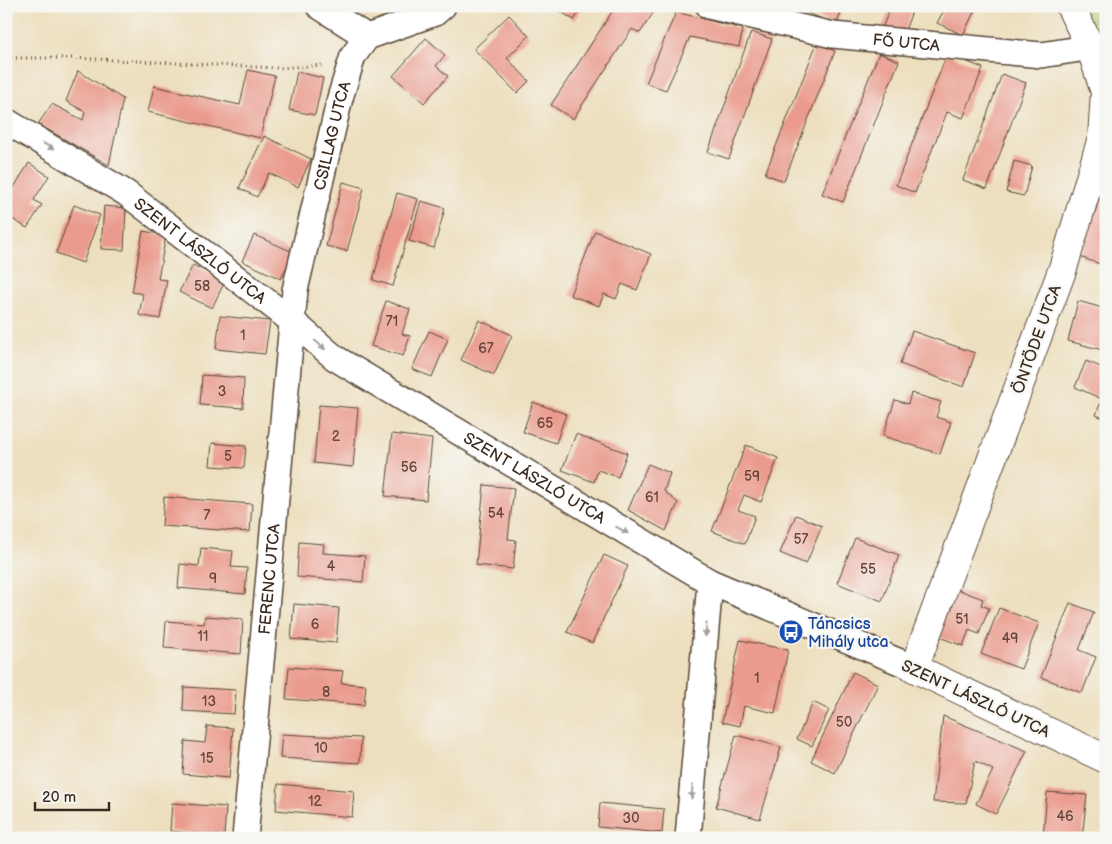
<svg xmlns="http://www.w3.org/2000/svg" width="1112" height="844" viewBox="0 0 1112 844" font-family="'Balsamiq Sans',sans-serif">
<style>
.green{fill:#aeca71;stroke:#747a48}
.building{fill:#ea9b8d}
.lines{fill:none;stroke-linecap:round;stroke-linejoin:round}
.minor-casing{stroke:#564536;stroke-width:28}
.tertiary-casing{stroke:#564536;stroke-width:30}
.path{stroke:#564536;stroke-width:3;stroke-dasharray:1 4;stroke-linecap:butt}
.minor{stroke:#fff;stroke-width:25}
.tertiary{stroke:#fff;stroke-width:28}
.oneway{fill:#a79f9a}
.labels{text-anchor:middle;stroke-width:4.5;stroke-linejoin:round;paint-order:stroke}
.number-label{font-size:14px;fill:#67463a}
.street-label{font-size:16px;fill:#3b2a1e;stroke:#f6f6f2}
.transit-label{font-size:16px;fill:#164399;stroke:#f6f6f2;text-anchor:start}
</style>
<rect width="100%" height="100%" fill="#f6f6f2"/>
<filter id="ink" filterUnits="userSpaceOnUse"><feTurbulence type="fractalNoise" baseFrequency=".02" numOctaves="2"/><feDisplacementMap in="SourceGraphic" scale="10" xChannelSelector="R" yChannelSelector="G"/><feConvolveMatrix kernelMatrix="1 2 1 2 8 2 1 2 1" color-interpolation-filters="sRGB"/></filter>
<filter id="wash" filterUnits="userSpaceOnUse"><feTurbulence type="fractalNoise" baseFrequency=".0096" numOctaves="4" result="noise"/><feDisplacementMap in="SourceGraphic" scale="20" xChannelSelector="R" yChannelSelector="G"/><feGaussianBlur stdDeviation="1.12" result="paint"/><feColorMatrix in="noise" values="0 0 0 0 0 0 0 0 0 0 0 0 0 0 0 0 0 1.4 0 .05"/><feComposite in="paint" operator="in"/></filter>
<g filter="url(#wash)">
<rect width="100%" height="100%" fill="#eddfbe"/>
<path class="green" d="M1072,6H1106V47Z"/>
<g id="blocks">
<g class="building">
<path d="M552,6H583L574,20Z"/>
<path d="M616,6H650L655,10L640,33L632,29L573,119L551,105Z"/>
<path d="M806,6H844L836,25L804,11Z"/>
<path d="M891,6H914L903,36L882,28Z"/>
<path d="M946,6H977L963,35L937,23Z"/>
<path d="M676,12L743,29L739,47L690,37L666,90L646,83Z"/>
<path d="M509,15L529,36L507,58L529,81L517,93L474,49Z"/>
<path d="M751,32L772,39L729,159L708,152Z"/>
<path d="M426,38L445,55L436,66L448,76L424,103L393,76Z"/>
<path d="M817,43L835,51L784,181L765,174Z"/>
<path d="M879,53L899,61L843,202L822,194Z"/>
<path d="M947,54L983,68L963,118L947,112L915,193L896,185Z"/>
<path d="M248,70L275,76L260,138L148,112L154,86L240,105Z"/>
<path d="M78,71L123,99L109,165L38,124L52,104L83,120L85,112L66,101Z"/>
<path d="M297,72L323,78L315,115L289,110Z"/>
<path d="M1002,74L1026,83L987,189L963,180Z"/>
<path d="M264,136L311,159L298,187L269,173L257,197L239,188Z"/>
<path d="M1014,161L1032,166L1024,196L1006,192Z"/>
<path d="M29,163L49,176L34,200L42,205L27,228L6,215V200Z"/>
<path d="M343,182L364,188L347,251L326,246Z"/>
<path d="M1105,182H1106V266L1080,257Z"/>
<path d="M397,193L418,199L393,286L373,280Z"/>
<path d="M421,201L445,208L434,248L409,241Z"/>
<path d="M74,205L100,215L83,263L56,253Z"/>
<path d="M104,206L126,208L124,250L101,249Z"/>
<path d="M143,231L166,235L158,279L167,280L160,319L139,315L143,294L132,292Z"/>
<path d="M595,231L651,254L637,290L622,284L616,299L604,294L599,306L570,295Z"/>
<path d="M254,235L293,252L281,279L242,261Z"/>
<path d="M193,265L225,281L212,308L179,292Z"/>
<path d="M386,301L410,309L402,334L410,336L403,356L371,346Z"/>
<path d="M1078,301L1106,309V351L1068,341Z"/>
<path d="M220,316L270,321L265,354L216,349Z"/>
<path d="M479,320L512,335L494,375L461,360Z"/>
<path d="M429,331L448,339L432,377L412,369Z"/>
<path d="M912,331L975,353L964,387L900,364Z"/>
<path d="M1086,361L1106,369V419L1096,415L1102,399L1075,387Z"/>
<path d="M202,375L244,378L243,408L200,405Z"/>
<path d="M911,393L941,402L936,417L951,422L940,454L883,436L895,400L908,404Z"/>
<path d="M533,402L566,414L556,443L523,432Z"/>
<path d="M319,405L358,408L353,467L314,463Z"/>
<path d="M392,434L432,439L426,500L385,496Z"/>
<path d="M576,434L627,453L618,477L598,470L594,482L562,470Z"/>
<path d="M212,443L246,446L244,468L210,466Z"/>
<path d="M746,445L778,458L761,502L744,495L738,510L755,516L745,544L712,531Z"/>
<path d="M648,464L670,473L664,491L678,503L666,531L628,510Z"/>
<path d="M484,485L514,488L508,539L516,540L513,569L476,565Z"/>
<path d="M164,497L252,504L250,532L162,526Z"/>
<path d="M796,515L822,526L806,564L780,553Z"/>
<path d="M855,538L899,555L882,601L837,583Z"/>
<path d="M299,542L324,544L323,553L365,556L363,582L297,577Z"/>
<path d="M201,548L233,551L231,567L247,568L245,594L178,588L180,564L199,566Z"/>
<path d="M604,555L628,566L592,643L567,632Z"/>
<path d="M951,587L983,599L981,605L989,608L979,634L969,630L963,646L934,635Z"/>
<path d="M1070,603L1094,612L1079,650L1096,657L1082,693L1041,677Z"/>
<path d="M294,604L339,608L336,643L291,639Z"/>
<path d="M999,608L1039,623L1021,669L981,654Z"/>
<path d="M205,616L243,619L241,654L164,648L166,621L204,624Z"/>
<path d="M740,640L788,650L775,713L744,706L740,726L722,722Z"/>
<path d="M289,667L343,671L341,683L366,685L364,705L286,699Z"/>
<path d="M853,672L878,684L835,773L811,761Z"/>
<path d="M184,687L236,690L234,714L183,711Z"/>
<path d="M813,702L829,710L812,746L797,739Z"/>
<path d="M943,716L1027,751L996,814L976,804L993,770L975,761L966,803L933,802Z"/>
<path d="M207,726L233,728L229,778L183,774L185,741L205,743Z"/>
<path d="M282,734L361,738L360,763L280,758Z"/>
<path d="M736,735L781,747L760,819L716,807Z"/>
<path d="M278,784L354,791L352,817L276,810Z"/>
<path d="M1047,792L1087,795L1082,838H1043Z"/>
<path d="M172,803L226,807L224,836L170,831Z"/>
<path d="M600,803L664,809L662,833L598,827Z"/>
</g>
</g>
</g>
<g filter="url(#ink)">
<use href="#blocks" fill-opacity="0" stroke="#564536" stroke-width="1"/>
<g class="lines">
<defs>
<g id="minor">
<path d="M319,6L367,37"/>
<path id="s1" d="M709,6L833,35L1041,55L1106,45"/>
<path id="s2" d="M6,121L126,193L292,321L335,358L710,582L914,668"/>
<path id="s3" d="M245,838L295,290L340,98L353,56L367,37L435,13L443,6"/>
<path d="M688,838L710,582"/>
</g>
<path id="tertiary" d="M1070,6L1090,46L1105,92L1102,138L1063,268L914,668L1106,759"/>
</defs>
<use href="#minor" class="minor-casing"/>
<use href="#tertiary" class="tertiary-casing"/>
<g class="path">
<path d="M1104,6L1106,8"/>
<path d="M6,58H73L278,68L324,65"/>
</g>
<use href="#minor" class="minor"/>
<use href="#tertiary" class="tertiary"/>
</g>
<defs><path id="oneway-solid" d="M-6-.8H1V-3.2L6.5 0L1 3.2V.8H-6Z" transform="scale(1.25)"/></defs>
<g class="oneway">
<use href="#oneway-solid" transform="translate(48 146) rotate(31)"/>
<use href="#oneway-solid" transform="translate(320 345) rotate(41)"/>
<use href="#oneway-solid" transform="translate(622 530) rotate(30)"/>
<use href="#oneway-solid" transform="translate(706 630) rotate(95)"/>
<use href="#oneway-solid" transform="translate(692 792) rotate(95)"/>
</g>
</g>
<defs>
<symbol id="bus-disc" viewBox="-11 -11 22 22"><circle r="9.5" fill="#1a4fb4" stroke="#f6f6f2"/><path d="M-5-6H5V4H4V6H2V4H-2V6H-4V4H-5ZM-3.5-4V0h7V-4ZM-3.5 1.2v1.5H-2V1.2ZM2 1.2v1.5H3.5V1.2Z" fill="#fff"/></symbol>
</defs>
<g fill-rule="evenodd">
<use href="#bus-disc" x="777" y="618" width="28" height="28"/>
</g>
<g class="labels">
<g class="number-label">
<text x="202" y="291">58</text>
<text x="392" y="326">71</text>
<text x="243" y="340">1</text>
<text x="486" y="353">67</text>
<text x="222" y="396">3</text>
<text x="545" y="428">65</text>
<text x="336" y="441">2</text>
<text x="228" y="461">5</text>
<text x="409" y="472">56</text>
<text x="752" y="481">59</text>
<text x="652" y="502">61</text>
<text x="496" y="518">54</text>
<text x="207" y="520">7</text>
<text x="801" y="544">57</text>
<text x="331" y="571">4</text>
<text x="868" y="574">55</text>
<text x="213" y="583">9</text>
<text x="962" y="624">51</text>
<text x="315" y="629">6</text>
<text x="203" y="641">11</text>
<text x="1010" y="643">49</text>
<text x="757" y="683">1</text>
<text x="326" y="697">8</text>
<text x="209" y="706">13</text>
<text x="844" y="727">50</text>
<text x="321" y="753">10</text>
<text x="207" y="763">15</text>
<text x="315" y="806">12</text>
<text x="1065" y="821">46</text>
<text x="631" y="823">30</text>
</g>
<g class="street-label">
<text dy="6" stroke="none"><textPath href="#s1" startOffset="201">FŐ UTCA</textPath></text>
<text dy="6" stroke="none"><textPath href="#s3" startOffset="709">CSILLAG UTCA</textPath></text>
<text dy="6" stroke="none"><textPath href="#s2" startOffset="234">SZENT LÁSZLÓ UTCA</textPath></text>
<text transform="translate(1036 339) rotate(-70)" y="6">ÖNTÖDE UTCA</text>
<text dy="6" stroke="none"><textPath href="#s2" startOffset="639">SZENT LÁSZLÓ UTCA</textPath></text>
<text dy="6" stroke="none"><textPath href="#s3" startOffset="260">FERENC UTCA</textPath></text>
<text transform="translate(976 698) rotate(25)" y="6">SZENT LÁSZLÓ UTCA</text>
</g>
<g class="transit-label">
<text x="808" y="629">Táncsics<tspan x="808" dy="18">Mihály utca</tspan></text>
</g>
</g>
<rect width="1112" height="844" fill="none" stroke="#f6f6f2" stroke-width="25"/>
<path d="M35 802v8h74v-8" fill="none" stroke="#3b2a1e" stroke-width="2.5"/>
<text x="42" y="802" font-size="15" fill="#3b2a1e" stroke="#f6f6f2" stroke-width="4" paint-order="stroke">20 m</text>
</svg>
